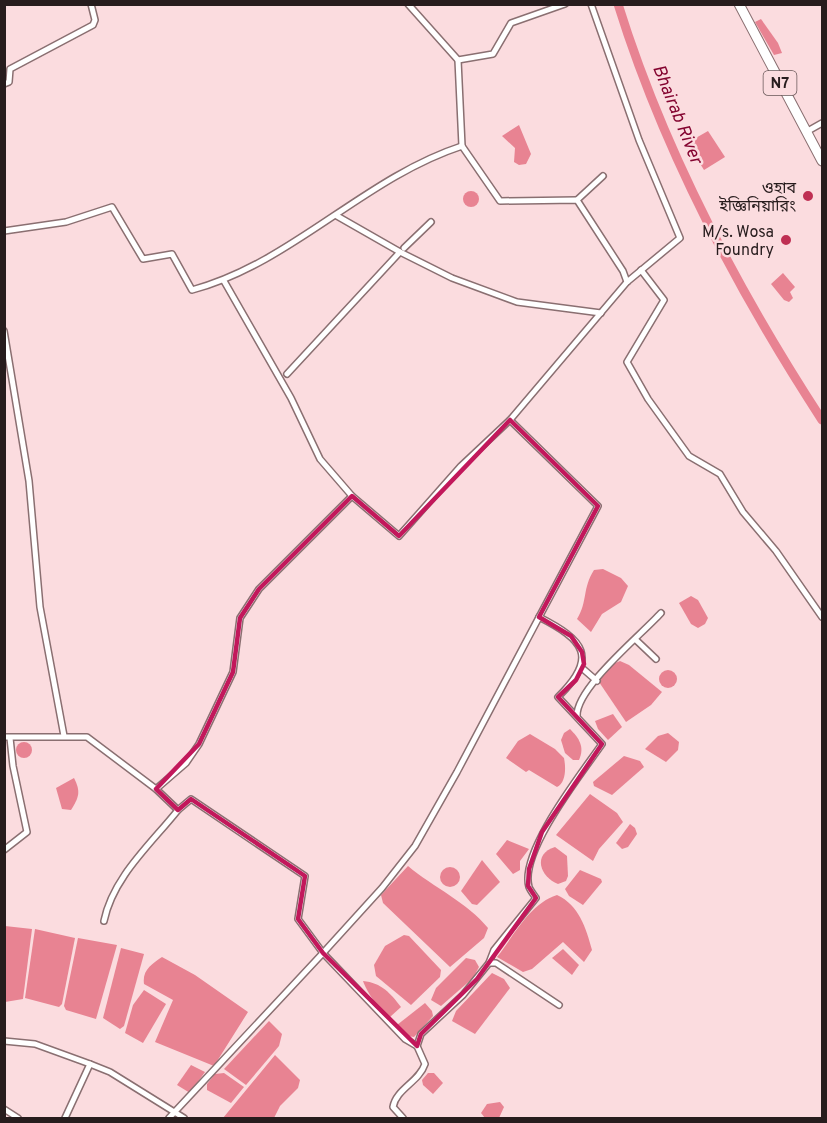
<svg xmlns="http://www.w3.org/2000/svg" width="827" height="1123" viewBox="0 0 827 1123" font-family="Overpass,'Noto Sans Bengali',sans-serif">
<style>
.water{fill:#e88392}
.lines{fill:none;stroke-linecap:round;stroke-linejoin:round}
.river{stroke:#e88392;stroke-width:9}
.minor-casing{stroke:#8a6f71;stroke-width:8}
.trunk-casing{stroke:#8a6f71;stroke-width:11}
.minor{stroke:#fff;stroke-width:5}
.trunk{stroke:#fff;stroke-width:9}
.marked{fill:none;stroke:#c2185b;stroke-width:4.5;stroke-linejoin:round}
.poi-dot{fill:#bf2f53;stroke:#fbdcdf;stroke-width:2}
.labels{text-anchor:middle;stroke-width:5;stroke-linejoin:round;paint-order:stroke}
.shield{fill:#fbdcdf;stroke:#675657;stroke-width:1.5}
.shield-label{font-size:15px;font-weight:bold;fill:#271c1d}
.poi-label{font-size:16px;fill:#271c1d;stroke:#fbdcdf;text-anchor:end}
.water-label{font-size:18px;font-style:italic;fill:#840430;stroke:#fbdcdf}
</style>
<rect width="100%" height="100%" fill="#fbdcdf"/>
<g class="water">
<path d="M761,19L778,43L782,53L774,55L755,22Z"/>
<path d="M519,125L531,154L526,164L519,165L514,162L515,148L502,136Z"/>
<path d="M708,131L725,157L704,170L687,143Z"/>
<circle cx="471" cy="199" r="8"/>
<path d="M783,273L795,287L790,292L793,298L789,302L784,300L771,284Z"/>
<path d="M603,569L621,578L628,586L621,602L602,614L591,632L577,619C588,601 582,589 594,570Z"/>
<path d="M691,596L698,600L708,618L705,624L698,628L691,624L679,603Z"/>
<path d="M620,661L629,665L662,692L651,705L626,722L599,682L606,667Z"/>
<circle cx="668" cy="679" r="9"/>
<path d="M613,714L622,727L608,740L598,729L595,721Z"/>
<path d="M570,729C579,738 585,747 579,760H573L565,753L561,740L564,733Z"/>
<path d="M668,733L679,742L678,750L666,762L645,749L658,736Z"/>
<path d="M530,734L555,749L564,758C566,768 566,783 557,787L529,770L526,772L506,758L518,741Z"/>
<circle cx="24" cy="750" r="8"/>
<path d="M624,756L640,761L644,767L612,795L594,786L593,782Z"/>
<path d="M74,778C81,792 79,797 71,810L62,809L56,788Z"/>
<path d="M590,794L617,813L623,822L599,849L593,861L556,835Z"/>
<path d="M630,824L635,828L637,834L628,847L622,849L616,843Z"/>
<path d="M507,840L529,849L520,861V870L513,874L496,854Z"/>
<path d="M555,847L567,856L568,876L566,881L558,884C540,877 532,854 555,847Z"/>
<path d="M482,860L500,882L477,905L472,904L461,891Z"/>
<path d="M408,866C433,887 468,903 488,928L484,938L450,967L383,903L381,895Z"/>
<circle cx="450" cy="877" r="10"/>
<path d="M580,870L601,879L602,882L583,905L569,896L565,889Z"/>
<path d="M557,895C579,905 586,928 592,950L584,962L563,942L532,969L523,972L497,957C514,936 529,904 557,895Z"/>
<path d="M5,926L32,929L23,999L5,1002Z"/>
<path d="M35,929L75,938L62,1004L59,1007L25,998Z"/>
<path d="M404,935L409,936L441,970L440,977L411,1005L376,976L374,965L385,946Z"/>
<path d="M78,938L117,945L96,1019L66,1010L64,1006Z"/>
<path d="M121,948L144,954L124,1026L120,1029L103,1018Z"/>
<path d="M563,949L579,965L572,975L552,958Z"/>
<path d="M162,957L195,975L248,1012L214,1066L155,1042L173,1000L144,984C142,970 152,964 162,957Z"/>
<path d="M466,958L475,960L479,967L473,978L441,1006L431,1000L436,988Z"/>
<path d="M492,973L504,979L510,988L475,1034L452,1021L456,1011Z"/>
<path d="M363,981C382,983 390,993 401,1007L390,1017C379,1011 367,992 363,981Z"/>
<path d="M144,990L166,1004L143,1043L125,1033L133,1005Z"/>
<path d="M425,1003L432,1011L433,1016L414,1037L408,1036L397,1025Z"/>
<path d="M269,1021L282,1034L279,1046L246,1085L224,1069Z"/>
<path d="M275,1055L300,1080L298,1088L280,1106L274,1118H223Z"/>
<path d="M191,1065L205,1072L190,1093L177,1085Z"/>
<path d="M224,1073L244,1087L231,1103L207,1090V1084L215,1074Z"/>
<path d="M428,1073H434L443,1083L433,1094L423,1085L422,1080Z"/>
<path d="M500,1102L504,1107L499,1118H485L481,1113L487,1104Z"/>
</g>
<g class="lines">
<path class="river" d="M618,4C664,152 738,291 822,420"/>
<defs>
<g id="minor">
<path d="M408,4L458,60L493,54L511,23L565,4"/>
<path d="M458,60L462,146"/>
<path d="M4,84L9,82L10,69L93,25L95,20L91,4"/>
<path d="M806,132L822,123"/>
<path d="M577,200L603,176"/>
<path d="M4,231L66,222L112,207L143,259L172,254L192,290C292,263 364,178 462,146L500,201L577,200L623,271L627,282"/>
<path d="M404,248L431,222"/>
<path d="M400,252L452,278L517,302L601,313"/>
<path d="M641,270L664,300L627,362L648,399L689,456L720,474L743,512L776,551L822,617"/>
<path d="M224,281L291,398L320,459L352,496L399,536L461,466L510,420L627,282L680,238L639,140L591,4"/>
<path d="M4,331L29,481L40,607L64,736"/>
<path d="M287,374L400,252L337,216"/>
<path d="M636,640L656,659"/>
<path d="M582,668L597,681"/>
<path d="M577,716C576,688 640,636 661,613"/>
<path d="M4,737H87L156,789L178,810L191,799L305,876L298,919L323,953L405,1039L417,1046"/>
<path d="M156,789L186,763L199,744L233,672L240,618L259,589L352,496"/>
<path d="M4,850L27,832L13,766L10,738"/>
<path d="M104,921C113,877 151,844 178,810"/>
<path d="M489,963L494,950L536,898C534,895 530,890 529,887C519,852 582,773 602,744L558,697C599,657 584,640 539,617"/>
<path d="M4,1041L35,1044L90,1064"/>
<path d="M4,1109L18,1118"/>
<path d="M65,1118L90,1064L110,1072L184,1118"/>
<path d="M169,1118L323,953L382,888L415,846L457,772L598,506L510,420"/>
<path d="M403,1118L393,1107C396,1089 419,1082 425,1064L417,1046L421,1034L463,995L489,963H496L559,1005"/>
</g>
<path id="trunk" d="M739,4L822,161"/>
</defs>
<use href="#minor" class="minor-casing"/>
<use href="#trunk" class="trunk-casing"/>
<use href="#minor" class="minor"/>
<use href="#trunk" class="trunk"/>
</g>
<path class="marked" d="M510,420L598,506L539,617L571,636L582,652L584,664L576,680L558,697L602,744L542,832L529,869L528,886L536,898L477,979L421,1034L417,1046L323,953L298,919L305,876L191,799L178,810L156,789L199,744L233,672L240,618L259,589L352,496L399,536Z"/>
<g class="poi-dot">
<circle cx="808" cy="196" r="6"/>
<circle cx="786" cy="240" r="6"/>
</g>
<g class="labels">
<rect class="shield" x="763.5" y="71" width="33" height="24" rx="4.5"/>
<g class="shield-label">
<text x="780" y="88">N7</text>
</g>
<g class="poi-label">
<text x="796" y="193">ওহাব<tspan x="796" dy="18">ইজ্ঞিনিয়ারিং</tspan></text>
<text x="774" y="237">M/s. Wosa<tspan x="774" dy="18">Foundry</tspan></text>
</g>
<g class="water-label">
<text transform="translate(678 114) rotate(68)" y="6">Bhairab River</text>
</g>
</g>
<rect width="827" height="1123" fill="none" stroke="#271c1d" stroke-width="12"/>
</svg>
